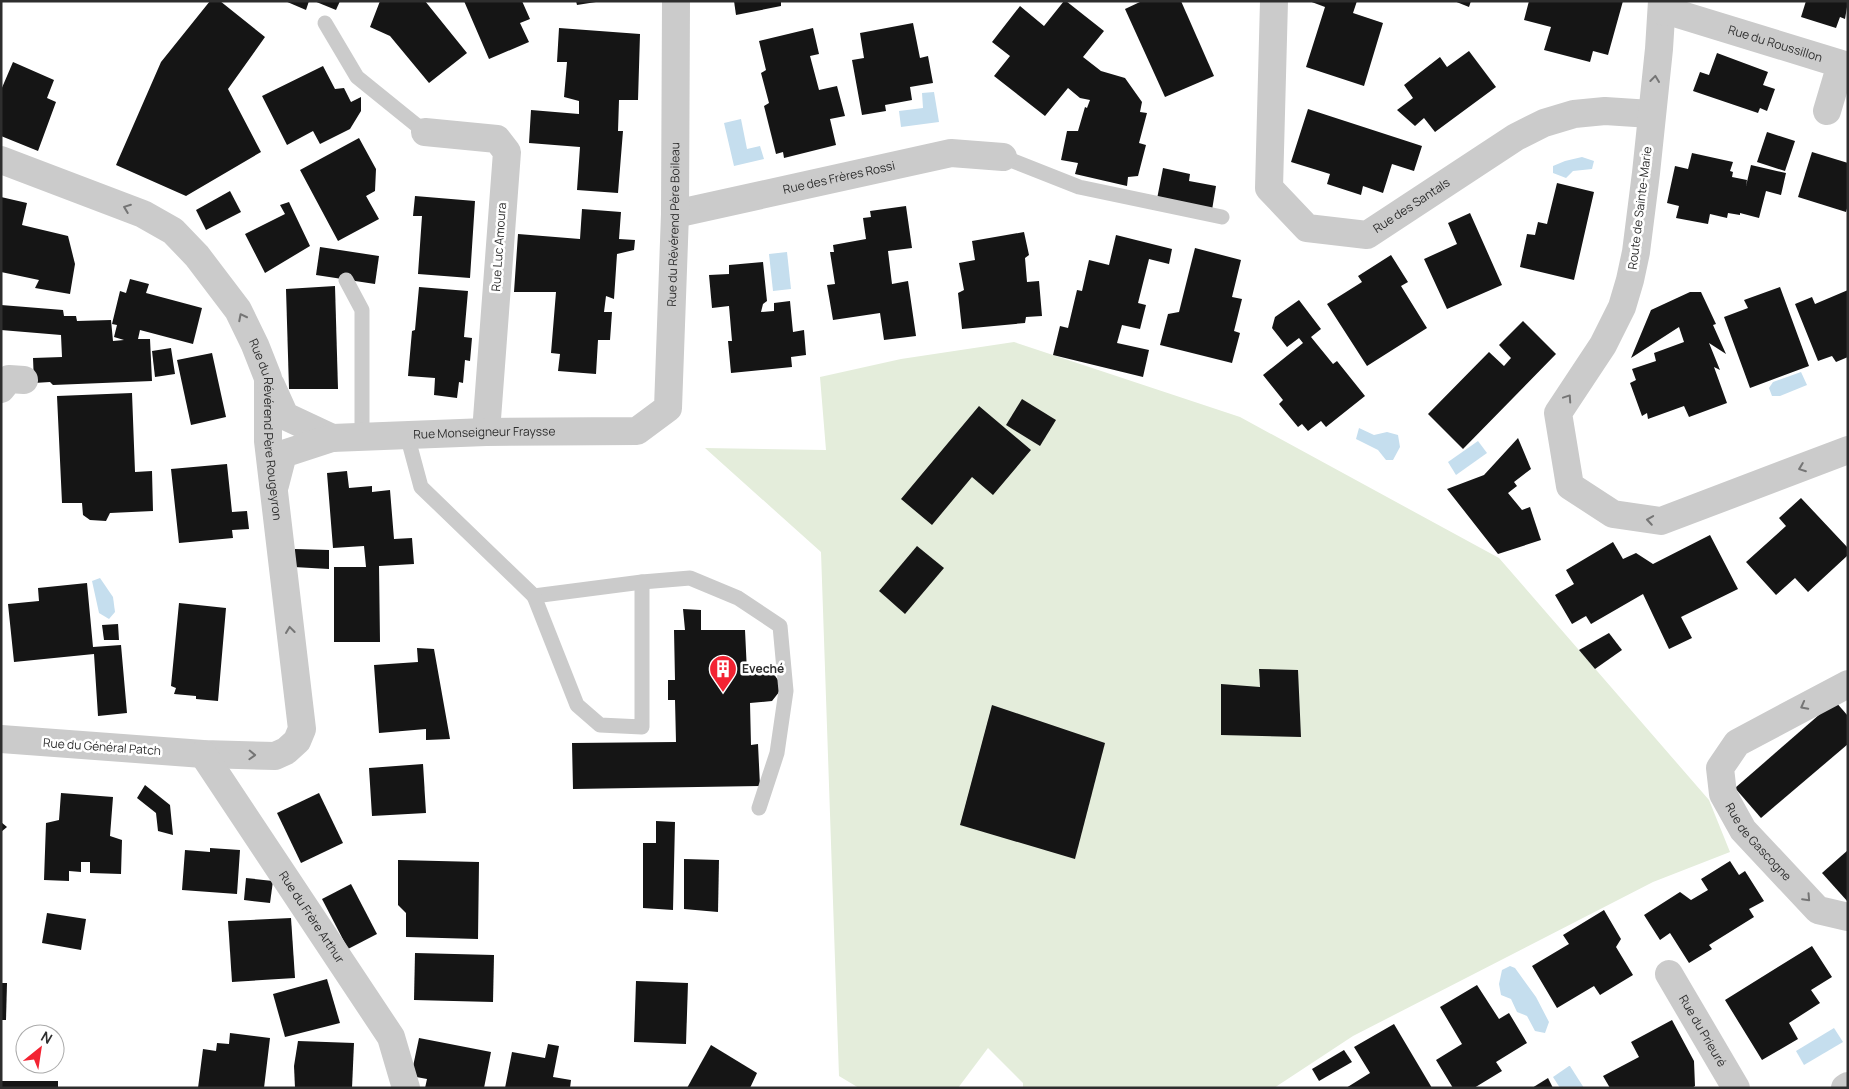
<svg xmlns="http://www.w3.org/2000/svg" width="1849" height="1089" viewBox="0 0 1849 1089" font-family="Manrope,sans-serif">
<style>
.green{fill:#e4eddb}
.water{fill:#c5deee}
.building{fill:#151515}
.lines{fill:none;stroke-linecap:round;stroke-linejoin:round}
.lane{stroke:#cbcbcb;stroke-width:15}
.street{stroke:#cbcbcb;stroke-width:28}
.oneway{stroke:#757575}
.labels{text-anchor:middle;stroke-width:5;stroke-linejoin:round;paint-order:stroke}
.street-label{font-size:12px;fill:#2e2e2e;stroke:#fff}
.poi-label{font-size:12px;font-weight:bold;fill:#2e2e2e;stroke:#fff;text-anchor:start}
</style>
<rect width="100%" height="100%" fill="#fff"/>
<path class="green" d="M1014,342L1240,417L1499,558L1709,800L1730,852L1653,882L1353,1036L1274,1088H1023V1083L988,1048L958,1088H859L839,1076L821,552L705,448L826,450L820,377L901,359Z"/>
<g class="water">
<path d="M934,92L939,122L901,127L899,111L923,108L922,93Z"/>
<path d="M741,119L747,149L760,146L764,159L734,166L724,123Z"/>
<path d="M1582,157L1594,161L1592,169L1573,171L1566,178L1553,173V166L1565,161Z"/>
<path d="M787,252L791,289L773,291L769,254Z"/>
<path d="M1801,372L1807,385L1780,396H1772L1769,388L1773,382Z"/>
<path d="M1359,428L1374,435L1387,432L1398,435L1400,447L1393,460H1386L1378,450L1356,439Z"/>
<path d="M1478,441L1487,453L1456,475L1448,462Z"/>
<path d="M100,578L113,597L115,612L109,619L99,613L92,581Z"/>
<path d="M1510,966L1515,968L1536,997L1549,1022L1545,1033L1535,1031L1527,1016L1517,1012L1511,999L1501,995L1499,984L1502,970Z"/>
<path d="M1834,1028L1843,1042L1804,1065L1796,1051Z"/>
<path d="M1569,1066H1570L1584,1088H1560L1553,1077Z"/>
</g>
<g class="building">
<path d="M210,1H220L265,37L228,89L261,152L186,196L116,165L161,62Z"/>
<path d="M285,1H309L306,10Z"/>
<path d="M314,1H340L336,10Z"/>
<path d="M380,1H425L467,53L429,83L390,36L370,27Z"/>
<path d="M464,1H522L530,19L520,23L529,42L489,59Z"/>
<path d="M576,1H596V2L577,5Z"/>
<path d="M734,1H781V6L736,15Z"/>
<path d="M1064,1H1066L1104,31L1083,57L1101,71L1125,78L1142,102L1140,112L1147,113L1139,143L1146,145L1138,176L1128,177L1127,186L1075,174L1078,163L1061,160L1067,131H1078L1085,107L1087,108L1090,100L1080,98L1068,88L1045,116L994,76L1010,56L992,42L1020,6L1044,26Z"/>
<path d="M1142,1H1181L1214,76L1165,97L1125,9Z"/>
<path d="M1309,1H1357L1353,13L1383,23L1364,86L1306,67L1325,7Z"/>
<path d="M1454,1H1471L1469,7Z"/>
<path d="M1529,1H1623L1608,55L1593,51L1590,62L1544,50L1551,27L1524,20Z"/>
<path d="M1806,1H1848L1845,19L1840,17L1836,28L1801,17Z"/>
<path d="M913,23L920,58L928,56L933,83L910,87L912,100L885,105L886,111L862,115L852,60L864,58L860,33Z"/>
<path d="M559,28L640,34L638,100H619L618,131H623L618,193L577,190L580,147L529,143L531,110L579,114V101L564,97L567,62H557Z"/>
<path d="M813,28L819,54L810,56L819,90L837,86L845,116L830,119L836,145L784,158L783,152L776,154L764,106L769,103L761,73L766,70L759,41Z"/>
<path d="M1469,51L1496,87L1435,132L1424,118L1415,126L1397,110L1413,98L1404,85L1440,57L1447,67Z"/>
<path d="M1717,53L1768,72L1763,85L1775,89L1767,111L1760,108L1758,113L1693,91L1700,72L1709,75Z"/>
<path d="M13,62L54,80L47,98L56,102L38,151L1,136V90Z"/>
<path d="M323,66L335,89L344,88L351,102L361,97V111L350,129L320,144L313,131L287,145L262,96Z"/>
<path d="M1308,109L1422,146L1414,171L1392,164L1383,193L1363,186L1361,195L1327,184L1330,174L1291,162Z"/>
<path d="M1767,132L1795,141L1785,171L1757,162Z"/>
<path d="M359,138L376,169L375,191L366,196L379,219L338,241L300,170Z"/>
<path d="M1812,152L1848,163V205L1846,212L1798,197Z"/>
<path d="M1692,153L1733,162L1730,171L1733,172L1732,177L1747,180L1746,186L1751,165L1786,173L1781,195L1766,191L1759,218L1740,213V215L1728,213L1727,218L1710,214L1708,224L1676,218L1679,206L1667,203L1675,166L1688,169Z"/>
<path d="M1163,168L1190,174L1189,181L1216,186L1212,210L1157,199Z"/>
<path d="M1557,183L1594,192L1574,280L1520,267L1527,234L1535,235L1538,222L1547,224Z"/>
<path d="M230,191L241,212L206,230L196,210Z"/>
<path d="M415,196L475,201L470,278L418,274L422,216H413Z"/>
<path d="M1,197L27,203L22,225L68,236L75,264L70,294L35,288L39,280L1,272Z"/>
<path d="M289,202L310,246L265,273L245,234L285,214L280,205Z"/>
<path d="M906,206L912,248L888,251L892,284L908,281L916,336L884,340L880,313L833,320L827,285L835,284L830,252H834L833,245L866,239L863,218L871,217L870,211Z"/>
<path d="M582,209L621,212L619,239L635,240L634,250L617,254L614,299L606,296L604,312H612L610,340H598L596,374L558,371L560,354L551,353L556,292H514L518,234L580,239Z"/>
<path d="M1470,213L1502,285L1447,309L1424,259L1457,244L1448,223Z"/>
<path d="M1024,232L1029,255L1025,258L1027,282L1039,281L1042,316L1026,317L1025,323L962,329L958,293L964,290L959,263L975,260L972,241Z"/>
<path d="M1116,235L1172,249L1169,264L1149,259L1138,303L1146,305L1140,329L1122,325L1117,343L1149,350L1143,377L1053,355L1060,326L1068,328L1077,290L1082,291L1089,260L1109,265Z"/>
<path d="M320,247L379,256L375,284L316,275Z"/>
<path d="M1195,248L1241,260L1232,297L1242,299L1234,331L1240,333L1232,363L1160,345L1168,314L1179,312Z"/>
<path d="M1391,255L1408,282L1401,286L1427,328L1367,366L1327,304L1362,282L1358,276Z"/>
<path d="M763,262L767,301L763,304L761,312L774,311V303L790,301L793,332L804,330L806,355L791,357L792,367L731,373L728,341H732L729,306L712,308L709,275L729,274V265Z"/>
<path d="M130,279L149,284L146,293L202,308L193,344L140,330L138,339H150L152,381L53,385L50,382L34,383L33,358L62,357L61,335L1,330V305L63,310L64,316H76L77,321L111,320L113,341L124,340L114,337L117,325L112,324L120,291L126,293Z"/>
<path d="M335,286L338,389H289L286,289Z"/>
<path d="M419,287L468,291L464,337L472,338L470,361L465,360L463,383L459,382L457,398L434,395L435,378L408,376L412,331L415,330Z"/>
<path d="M1780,287L1809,366L1750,388L1724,317L1748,308L1744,300Z"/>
<path d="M1848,290V357L1836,362L1832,356L1818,361L1795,304L1812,297L1815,304Z"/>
<path d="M1690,292H1701L1716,324L1713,325L1726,354L1709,343L1720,370L1714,367L1727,403L1689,417L1684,406L1648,419L1647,413L1642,416L1630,383L1636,380L1632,369L1656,361L1654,353L1684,342L1679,327L1631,358L1651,310Z"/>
<path d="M1299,300L1321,329L1311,337L1333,364L1337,361L1365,396L1326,427L1321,421L1308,431L1302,424L1298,427L1279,404L1283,400L1263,375L1303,343L1299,338L1287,347L1272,328L1275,317Z"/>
<path d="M1523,321L1556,354L1463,449L1428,414L1489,352L1504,366L1511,358L1499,345Z"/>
<path d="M171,348L175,374L155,377L152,351Z"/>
<path d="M212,353L226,417L191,425L177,360Z"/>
<path d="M132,393L135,472L152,471L153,511L110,513L106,521L90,520L83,515L82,503H62L57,396Z"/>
<path d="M1022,399L1056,420L1040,446L1006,425Z"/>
<path d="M979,406L1031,450L993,495L972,477L932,525L901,499Z"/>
<path d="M1518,438L1531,469L1514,482L1517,486L1508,493L1522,510L1530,507L1541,540L1498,554L1447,489L1484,475Z"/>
<path d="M227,464L232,512L247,511L249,529L232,530L233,538L179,543L171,469Z"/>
<path d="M347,471L349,488L372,486V492L390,490L394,539L412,538L414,564L379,566L380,642H334V567H366L364,546L333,548L327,473Z"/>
<path d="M1801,498L1848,548V557L1847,556L1808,592L1795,578L1776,595L1746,562L1786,526L1779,518Z"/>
<path d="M1710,535L1738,589L1681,617L1692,638L1669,649L1643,594L1591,624L1586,616L1572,624L1555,595L1574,584L1566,570L1613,542L1623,559L1636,553L1653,564Z"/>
<path d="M917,546L944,568L905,614L879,591Z"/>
<path d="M295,549L329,550V569L294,567Z"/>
<path d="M87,583L93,647L121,645L127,713L98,716L94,654L14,662L8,604L39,601L38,588Z"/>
<path d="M179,603L226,608L218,701L196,699V696L174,694L176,688L171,686Z"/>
<path d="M683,609L701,610V630H745L747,672L773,673L783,687L772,701L750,703L751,745L758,744L760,786L573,789L572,743L676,742L675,700H668V680H675L674,630H685Z"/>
<path d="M118,624L119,640H104L102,625Z"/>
<path d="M1609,633L1622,650L1595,669L1579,650Z"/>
<path d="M417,648L434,649L450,739L426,740V729L379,733L374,665L418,662Z"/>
<path d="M1259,669L1298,670L1301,737L1221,735V684L1260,687Z"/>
<path d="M1835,701L1848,716V744L1761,818L1735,788Z"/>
<path d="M992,705L1105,743L1075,859L960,825Z"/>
<path d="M423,764L426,813L372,816L369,768Z"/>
<path d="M145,785L170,805L173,835L158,831L156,813L137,798Z"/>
<path d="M61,793L113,797L110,836L122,840L121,874L90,873V862H81V872L69,871V881L44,880L46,823L59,820Z"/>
<path d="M319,793L343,843L301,863L277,813Z"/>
<path d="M656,821L675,822L673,910L643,908V843H656Z"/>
<path d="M1,822L7,827L1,832Z"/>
<path d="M210,848L240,850L237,894L182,890L185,850L210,852Z"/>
<path d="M1848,850V902L1822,873Z"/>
<path d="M684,859L719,860L718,912L684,909Z"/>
<path d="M398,860L479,862L478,939L406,937V913L398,905Z"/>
<path d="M1730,861L1739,875L1745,871L1764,901L1749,909L1754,917L1709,945L1712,949L1689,963L1670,933L1660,940L1644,915L1680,892L1691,900L1708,890L1701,879Z"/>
<path d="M246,878L273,881L270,903L244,900Z"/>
<path d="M351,884L377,934L348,949L322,899Z"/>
<path d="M1604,910L1621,939L1616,947L1633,975L1600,995L1594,986L1557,1008L1532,966L1569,944L1563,935Z"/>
<path d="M47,913L86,919L81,950L42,943Z"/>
<path d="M291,918L295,978L232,982L228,921Z"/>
<path d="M1812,946L1832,977L1811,990L1820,1003L1789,1023L1798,1039L1762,1060L1725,1000Z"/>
<path d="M415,953L494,955L493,1002L414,1000Z"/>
<path d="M327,979L340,1023L285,1037L273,994Z"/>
<path d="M636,981L688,983L686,1044L634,1042Z"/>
<path d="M1,983H7L6,1020H1Z"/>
<path d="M1477,985L1499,1019L1509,1013L1527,1043L1496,1062L1502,1071L1474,1088H1453L1436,1060L1462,1044L1440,1007Z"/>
<path d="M1672,1020L1694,1061L1695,1086L1692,1088H1610L1603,1076L1639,1057L1631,1042Z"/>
<path d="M1394,1024L1432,1088H1346L1370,1073L1354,1047Z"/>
<path d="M230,1033L270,1038L264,1088H198L203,1049L216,1051L217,1043L229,1044Z"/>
<path d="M419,1038L491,1052L484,1088H425L427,1079L411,1076Z"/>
<path d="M298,1041L354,1043L352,1088H295L294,1066Z"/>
<path d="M548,1044L559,1046L553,1077L571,1080L570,1088H505L512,1052L545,1058Z"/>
<path d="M711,1045L757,1073L750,1088H687Z"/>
<path d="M1344,1050L1352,1062L1319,1081L1312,1069Z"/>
<path d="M1548,1078L1553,1088H1532Z"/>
<rect x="1" y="1081" width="57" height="7"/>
</g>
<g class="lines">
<g class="lane">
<path d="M325,23L357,77L425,132"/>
<path d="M1003,157L1079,187L1222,217"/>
<path d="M346,280L362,310V437"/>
<path d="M407,435L421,487L534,596L642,582L690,578L738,598L780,626L786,691L777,753L759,808"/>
<path d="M534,596L577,705L600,725L642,727V582"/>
</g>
<g class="street">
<path id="s1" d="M1274,1L1269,188L1307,228L1367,235L1516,137L1544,123L1574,114L1605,111L1651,114"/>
<path d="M1662,1L1659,49L1646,173L1636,252L1630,280L1622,307L1603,345L1558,413L1570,486L1613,514L1661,521L1848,450"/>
<path id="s2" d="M1662,11L1675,13L1841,64L1827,111"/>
<path d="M425,132L497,139L507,152L486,432"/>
<path id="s3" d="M1,160L143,214L173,231L197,256L238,310L255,345L268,378V441L302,729L297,741L286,751L275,756L203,754L1,739"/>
<path id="s4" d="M675,214L951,153L1003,157"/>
<path d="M271,385L285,416L332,438"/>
<path d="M1,389L9,379L24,380"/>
<path id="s5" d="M275,485L283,454L332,438L486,432L637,431L668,408L675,214L676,1"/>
<path id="s6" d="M1848,684L1737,743L1720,768L1723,794L1743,830L1818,910L1848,917"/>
<path id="s7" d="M203,754L391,1037L406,1088"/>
<path id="s8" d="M1669,974L1736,1088"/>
<path d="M1845,1088L1848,1086"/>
</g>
</g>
<defs><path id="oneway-chevron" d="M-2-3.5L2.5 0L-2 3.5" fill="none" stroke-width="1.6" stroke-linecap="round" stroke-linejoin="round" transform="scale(1.25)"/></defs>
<g class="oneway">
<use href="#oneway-chevron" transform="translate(1655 79) rotate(-83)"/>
<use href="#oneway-chevron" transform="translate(127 208) rotate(-159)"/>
<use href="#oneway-chevron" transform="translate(242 317) rotate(-117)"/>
<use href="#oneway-chevron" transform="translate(1568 398) rotate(-56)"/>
<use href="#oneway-chevron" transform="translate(1802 468) rotate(159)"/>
<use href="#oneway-chevron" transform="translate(1650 520) rotate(-171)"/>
<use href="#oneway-chevron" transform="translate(290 630) rotate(-97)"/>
<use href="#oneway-chevron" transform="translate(1804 706) rotate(152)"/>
<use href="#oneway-chevron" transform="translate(252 755) rotate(2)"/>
<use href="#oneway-chevron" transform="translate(1807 898) rotate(47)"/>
</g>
<defs>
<symbol id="building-pin" viewBox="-11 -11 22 30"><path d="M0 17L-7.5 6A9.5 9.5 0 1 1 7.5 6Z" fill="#f32332" stroke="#fff"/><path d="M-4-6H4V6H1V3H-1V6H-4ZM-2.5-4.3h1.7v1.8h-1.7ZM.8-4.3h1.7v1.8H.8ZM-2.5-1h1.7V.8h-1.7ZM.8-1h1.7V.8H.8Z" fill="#fff"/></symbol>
</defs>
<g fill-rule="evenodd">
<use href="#building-pin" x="707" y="653" width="32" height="43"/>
</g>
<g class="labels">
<g class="street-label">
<text dy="4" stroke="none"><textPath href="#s2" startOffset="118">Rue du Roussillon</textPath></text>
<text dy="4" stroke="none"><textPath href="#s4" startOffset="168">Rue des Frères Rossi</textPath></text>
<text dy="4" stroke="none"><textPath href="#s1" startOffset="356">Rue des Santals</textPath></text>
<text transform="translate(1640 208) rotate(-83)" y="4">Route de Sainte-Marie</text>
<text dy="4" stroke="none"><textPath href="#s5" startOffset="611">Rue du Révérend Père Boileau</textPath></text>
<text transform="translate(499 247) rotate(-86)" y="4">Rue Luc Amoura</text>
<text dy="4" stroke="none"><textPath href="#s3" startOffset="414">Rue du Révérend Père Rougeyron</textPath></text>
<text dy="4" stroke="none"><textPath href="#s5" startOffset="236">Rue Monseigneur Fraysse</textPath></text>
<text transform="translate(102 747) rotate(4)" y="4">Rue du Général Patch</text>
<text dy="4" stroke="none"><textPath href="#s6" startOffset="242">Rue de Gascogne</textPath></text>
<text dy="4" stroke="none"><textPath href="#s7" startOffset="196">Rue du Frère Arthur</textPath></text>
<text dy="4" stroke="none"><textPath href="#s8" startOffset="66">Rue du Prieuré</textPath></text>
</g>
<g class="poi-label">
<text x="742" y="673">Eveché</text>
</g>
</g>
<rect width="1849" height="1089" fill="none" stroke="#2e2e2e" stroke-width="5"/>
<g transform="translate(40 1049) rotate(30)"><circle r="24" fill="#ffffff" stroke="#ababab"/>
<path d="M0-4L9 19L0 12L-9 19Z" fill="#f32332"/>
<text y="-8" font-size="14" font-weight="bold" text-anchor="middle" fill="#2e2e2e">N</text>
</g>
</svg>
